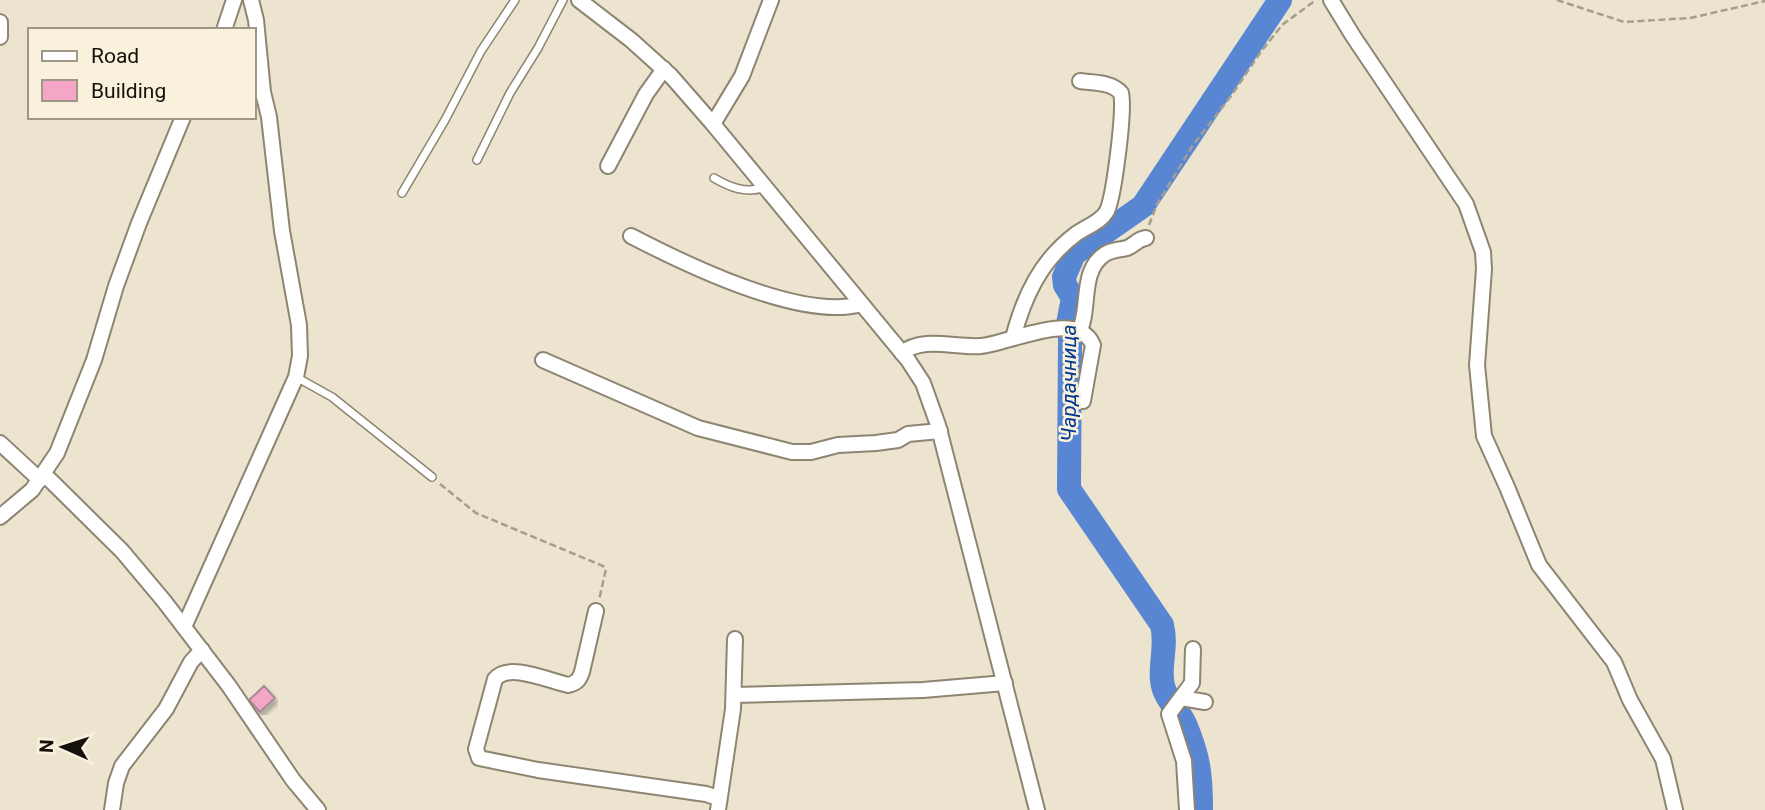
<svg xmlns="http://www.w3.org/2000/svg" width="1765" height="810" viewBox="0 0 1765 810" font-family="Roboto,sans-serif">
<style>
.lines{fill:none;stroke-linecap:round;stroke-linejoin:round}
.river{stroke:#5986d3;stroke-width:24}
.building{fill:#f5a5c5;stroke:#a38c95;stroke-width:2;filter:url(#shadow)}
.lane-casing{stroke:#8d8572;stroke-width:10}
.street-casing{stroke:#8d8572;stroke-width:18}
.path{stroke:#a59e8e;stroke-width:2.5;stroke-dasharray:7 3.5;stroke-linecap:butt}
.lane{stroke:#fff;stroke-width:7}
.street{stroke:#fff;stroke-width:14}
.labels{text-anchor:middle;stroke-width:5;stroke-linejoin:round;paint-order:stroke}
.water-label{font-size:21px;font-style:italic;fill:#023a94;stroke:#faf1dc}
</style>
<defs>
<filter id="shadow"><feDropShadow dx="2.5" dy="4.5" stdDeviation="2" flood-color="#0004"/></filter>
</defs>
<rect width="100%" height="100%" fill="#ece4cf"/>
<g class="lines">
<path class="river" d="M1201,810C1201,775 1199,757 1185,724C1178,709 1163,697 1162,680C1160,661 1167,646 1162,625L1069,489L1070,339L1068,324L1073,298L1065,285L1064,277L1074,254L1143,206L1280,0"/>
</g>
<path class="building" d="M264,686L275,698L260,712L249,700Z"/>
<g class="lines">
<defs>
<g id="lane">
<path d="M477,160L510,93L538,48L563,0"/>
<path d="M714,178C731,188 745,193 764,188"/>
<path d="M402,193L445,120L481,51L515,0"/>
<path d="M296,377L332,397L432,477"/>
</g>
<g id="street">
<path d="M579,0L631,40L671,76L713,124L908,360L923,383L938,425L1037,810"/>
<path d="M1331,0L1353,36L1466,204L1483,252L1484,269L1477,365L1484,436L1507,487L1539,565L1614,662L1630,700L1663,759L1675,810"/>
<path d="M0,22V37"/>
<path d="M224,30L234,0"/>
<path d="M713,124L742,76L771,0"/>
<path d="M608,166L646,94L664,69"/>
<path d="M631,236C685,264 801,321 861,304"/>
<path d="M1079,332C1091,309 1079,271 1105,254C1112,250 1119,250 1127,248C1135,245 1137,239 1146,238"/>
<path d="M1013,338C1024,296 1041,260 1076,234C1086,227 1101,222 1107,211C1114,196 1125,110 1121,93C1112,82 1094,83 1080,81"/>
<path d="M902,353C923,336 955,348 981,346C1008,344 1077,308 1093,345L1083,401"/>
<path d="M543,360L698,428L792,452H811L838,445L876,443L898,440L908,434L940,431"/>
<path d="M0,443L40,480"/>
<path d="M44,474L122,551L164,601L229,686L293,780L318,810"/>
<path d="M0,517L32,490L57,453L94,360L116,286L139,223L183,117"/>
<path d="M596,611L582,672C579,680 577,683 568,685C549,681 509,662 495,679L476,749L479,758L538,770L706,794L718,798"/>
<path d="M184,627L296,377L300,356L299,325L282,231L269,117L263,92L256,20L251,0"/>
<path d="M734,695L923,690L1005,683"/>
<path d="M1181,698L1205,702"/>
<path d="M112,810L116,783L122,766L166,709L191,662L202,650"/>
<path d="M718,810L733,709L735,639"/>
<path d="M1187,810L1184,761L1169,714L1192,683L1193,649"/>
</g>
</defs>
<use href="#lane" class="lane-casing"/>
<use href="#street" class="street-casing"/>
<g class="path">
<path d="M1557,0L1624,22L1690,18L1765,1"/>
<path d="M1149,225L1157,204L1193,145L1231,96L1260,53L1282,25L1316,0"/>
<path d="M440,484L476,513L603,566L606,569L599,600"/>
</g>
<use href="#lane" class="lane"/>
<use href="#street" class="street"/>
</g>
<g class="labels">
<g class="water-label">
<text transform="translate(1069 383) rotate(-90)" y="7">Чардачница</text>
</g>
</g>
<rect x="28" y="28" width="228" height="91" fill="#faf1dc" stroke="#9e9788" stroke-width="2"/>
<rect x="42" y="51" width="35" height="10" fill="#ffffff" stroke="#9e9788" stroke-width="2"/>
<text x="91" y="63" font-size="21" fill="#14110a">Road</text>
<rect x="42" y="80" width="35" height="21" fill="#f5a5c5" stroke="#9e9788" stroke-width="2"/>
<text x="91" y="98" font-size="21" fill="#14110a">Building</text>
<g transform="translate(63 747) rotate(273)" stroke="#faf1dc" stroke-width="5" paint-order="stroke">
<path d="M0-5L12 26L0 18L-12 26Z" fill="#14110a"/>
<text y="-10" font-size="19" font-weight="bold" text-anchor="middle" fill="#14110a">N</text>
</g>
</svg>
